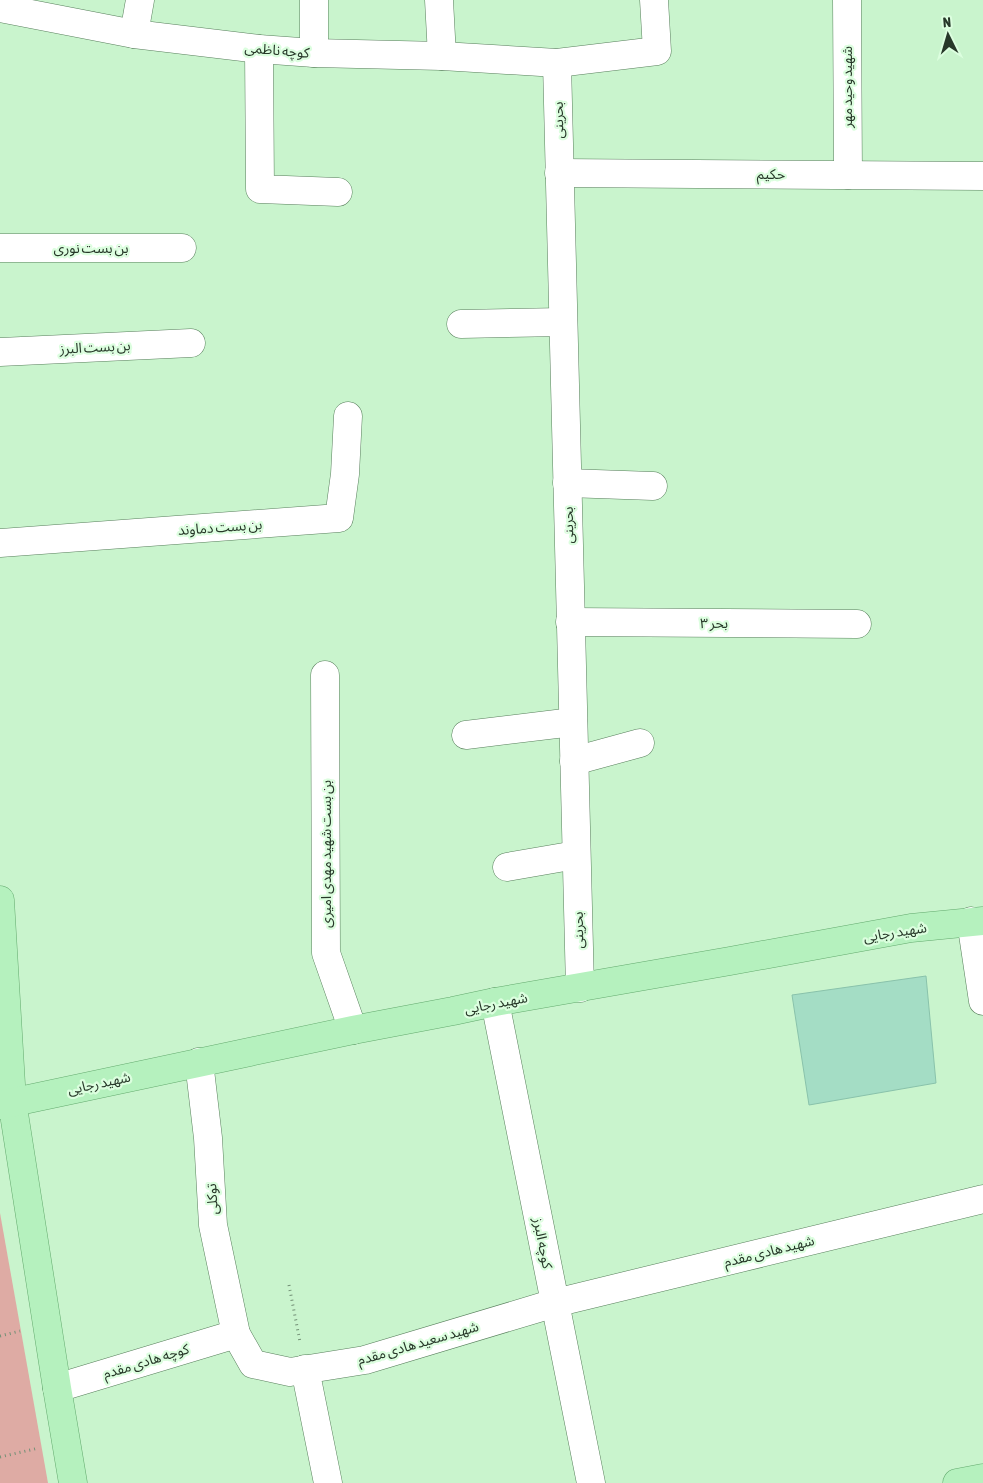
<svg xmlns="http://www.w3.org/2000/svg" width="983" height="1483" viewBox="0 0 983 1483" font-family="'Asap Condensed','Noto Sans Arabic',sans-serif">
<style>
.green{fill:#deaba4}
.building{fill:#a4ddc5;stroke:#89c2ab}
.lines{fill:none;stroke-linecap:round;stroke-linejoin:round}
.minor-casing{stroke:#587f5c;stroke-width:29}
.major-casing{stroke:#63aa6e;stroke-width:29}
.path{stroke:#739076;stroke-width:3;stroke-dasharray:1 4;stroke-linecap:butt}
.minor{stroke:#fff;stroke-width:28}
.major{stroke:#b5f1be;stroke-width:28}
.labels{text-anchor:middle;stroke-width:4.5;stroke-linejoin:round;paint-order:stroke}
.street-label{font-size:14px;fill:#273829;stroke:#dcfedf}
</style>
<rect width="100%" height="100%" fill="#c9f4cd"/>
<path class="green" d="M0,1213L48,1483H0Z"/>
<path class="building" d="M926,976L936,1083L809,1105L792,995Z"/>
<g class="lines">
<defs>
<g id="minor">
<path d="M314,0V53"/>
<path d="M439,0L442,56"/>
<path d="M847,0L848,175"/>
<path d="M0,8L134,34L259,49L314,53L442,56L557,63L657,51L654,0"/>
<path d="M134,34L140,0"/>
<path d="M259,49L260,189L338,192"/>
<path d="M557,63L580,988"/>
<path d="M559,173L983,176"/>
<path d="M0,248H182"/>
<path d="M461,324L563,322"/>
<path d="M0,352L191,343"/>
<path d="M567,483L653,486"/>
<path d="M0,543L339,518L345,474L348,416"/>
<path d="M570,622L857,624"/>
<path d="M325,675L326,953L353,1030"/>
<path d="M466,735L573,722"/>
<path d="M574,761L640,743"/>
<path d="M507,867L576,855"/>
<path d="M971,921L983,1001"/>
<path d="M495,1002L591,1483"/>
<path d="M199,1062L208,1138L213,1225L236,1334L253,1364L290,1372L365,1360L555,1303L983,1199"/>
<path d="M305,1369L328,1483"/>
<path d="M57,1388L236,1334"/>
</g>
<g id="major">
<path d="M0,900L12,1101L57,1388L73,1483"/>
<path d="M0,1105L353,1030L453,1011L495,1002L730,961L911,928L983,921"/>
<path d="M957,1483L983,1478"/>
</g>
</defs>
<use href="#minor" class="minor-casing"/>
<use href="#major" class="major-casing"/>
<g class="path">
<path d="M289,1285L300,1342"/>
<path d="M0,1336L20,1331"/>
<path d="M0,1457L39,1448"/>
</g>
<use href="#minor" class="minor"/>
<use href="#major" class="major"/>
</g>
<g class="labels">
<g class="street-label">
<text transform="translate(277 50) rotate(5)" y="5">کوچه ناظمی</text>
<text transform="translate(847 87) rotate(-90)" y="5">شهید وحید مهر</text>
<text transform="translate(558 120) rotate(-91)" y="5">بحرینی</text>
<text x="771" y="179">حکیم</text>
<text x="91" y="253">بن بست نوری</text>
<text transform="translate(95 347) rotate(-3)" y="5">بن بست البرز</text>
<text transform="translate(568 525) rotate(-91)" y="5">بحرینی</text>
<text transform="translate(220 527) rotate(-4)" y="5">بن بست دماوند</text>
<text x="714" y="628">بحر ۳</text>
<text transform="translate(326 854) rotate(-90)" y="5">بن بست شهید مهدی امیری</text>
<text transform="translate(578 930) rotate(-91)" y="5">بحرینی</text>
<text transform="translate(895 932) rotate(-9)" y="5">شهید رجایی</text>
<text transform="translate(496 1003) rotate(-11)" y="5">شهید رجایی</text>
<text transform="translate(99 1083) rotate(-12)" y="5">شهید رجایی</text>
<text transform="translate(212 1199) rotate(-94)" y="5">توکلی</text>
<text transform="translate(543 1243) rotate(79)" y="5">کوچه البرز</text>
<text transform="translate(769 1251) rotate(-14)" y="5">شهید هادی مقدم</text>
<text transform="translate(418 1343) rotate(-16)" y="5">شهید سعید هادی مقدم</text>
<text transform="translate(146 1361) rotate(-17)" y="5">کوچه هادی مقدم</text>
</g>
</g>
<g transform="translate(948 35) rotate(355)" stroke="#dcfedf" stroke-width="4" paint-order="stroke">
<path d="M0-4L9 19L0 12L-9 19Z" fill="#273829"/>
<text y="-8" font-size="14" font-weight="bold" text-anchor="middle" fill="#273829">N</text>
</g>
</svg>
